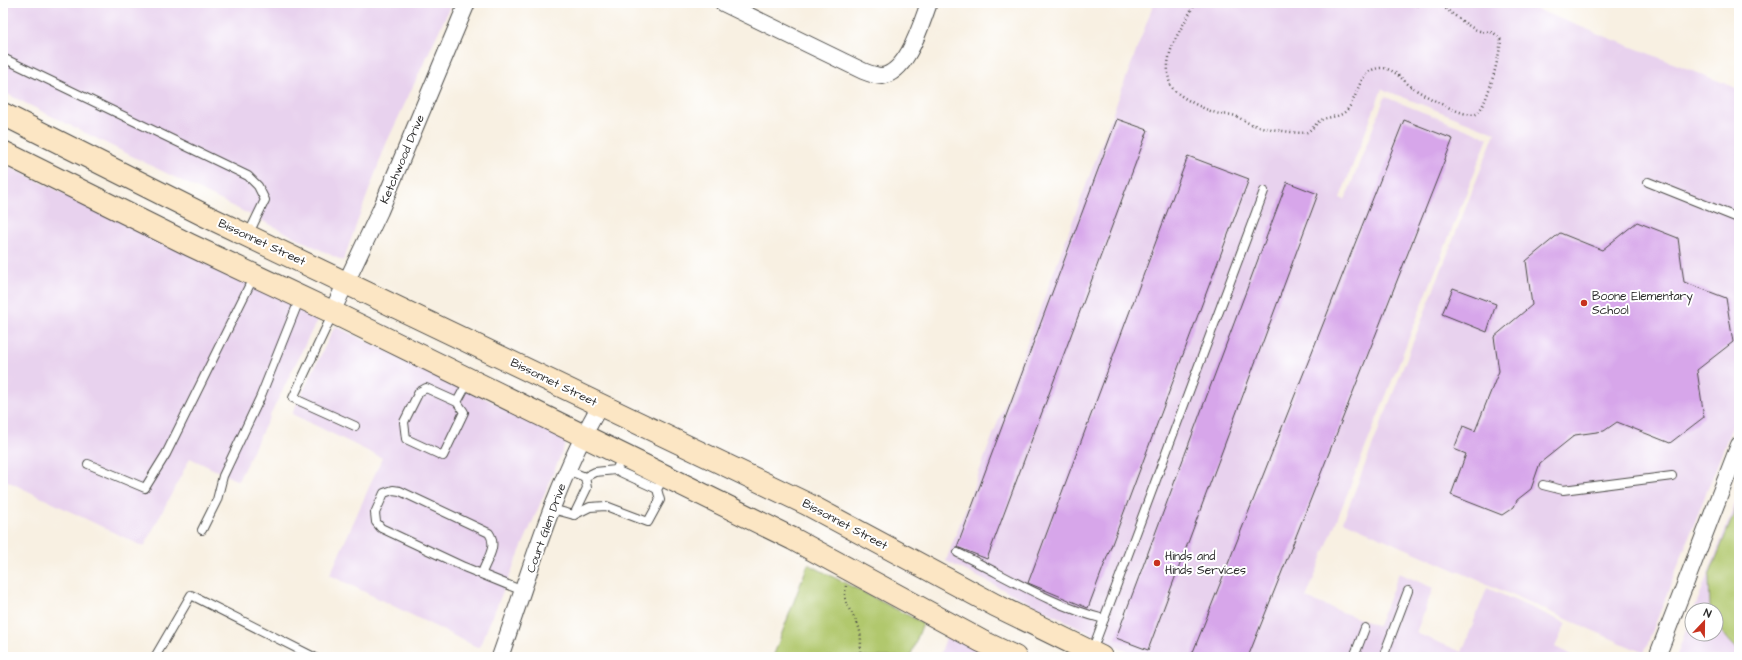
<svg xmlns="http://www.w3.org/2000/svg" width="1742" height="660" viewBox="0 0 1742 660" font-family="'Architects Daughter',sans-serif">
<style>
.built{fill:#e8d2ee}
.green{fill:#b1c86d;stroke:#6e7a4c}
.building{fill:#d7a6ea}
.lines{fill:none;stroke-linecap:round;stroke-linejoin:round}
.lane-casing{stroke:#4a4946;stroke-width:10}
.street-casing{stroke:#4a4946;stroke-width:18}
.secondary-casing{stroke:#4a4946;stroke-width:24}
.path{stroke:#4a4946;stroke-width:2.5;stroke-dasharray:1 3;stroke-linecap:butt}
.lane{stroke:#fff;stroke-width:8}
.street{stroke:#fff;stroke-width:16}
.secondary{stroke:#fce6c4;stroke-width:22}
.poi-dot{fill:#c8321e;stroke:#fff;stroke-width:1.5}
.labels{text-anchor:middle;stroke-width:4;stroke-linejoin:round;paint-order:stroke}
.street-label{font-size:12px;fill:#2b2b2b;stroke:#fff}
.poi-label{font-size:12px;fill:#2b2b2b;stroke:#fff;text-anchor:start}
</style>
<rect width="100%" height="100%" fill="#fff"/>
<filter id="ink" filterUnits="userSpaceOnUse"><feTurbulence type="fractalNoise" baseFrequency=".025" numOctaves="2"/><feDisplacementMap in="SourceGraphic" scale="8" xChannelSelector="R" yChannelSelector="G"/><feConvolveMatrix kernelMatrix="1 2 1 2 8 2 1 2 1" color-interpolation-filters="sRGB"/></filter>
<filter id="wash" filterUnits="userSpaceOnUse"><feTurbulence type="fractalNoise" baseFrequency=".012" numOctaves="4" result="noise"/><feDisplacementMap in="SourceGraphic" scale="16" xChannelSelector="R" yChannelSelector="G"/><feGaussianBlur stdDeviation="0.9" result="paint"/><feColorMatrix in="noise" values="0 0 0 0 0 0 0 0 0 0 0 0 0 0 0 0 0 1.4 0 .05"/><feComposite in="paint" operator="in"/></filter>
<g filter="url(#wash)">
<rect width="100%" height="100%" fill="#f8f0e2"/>
<g class="built">
<path d="M3,3H452L386,144L343,261L3,92Z"/>
<path d="M1154,3H1520L1739,89V409L1644,653L1343,521L1495,133L1382,89L1340,198L1345,200L1385,97L1488,138L1306,598L1378,626L1399,573L1433,588L1416,633L1462,652L1487,588L1566,623L1555,647L1576,657H1138L946,561Z"/>
<path d="M3,164L319,316L238,481L190,458L144,547L3,479Z"/>
<path d="M335,326L568,438L479,648L330,575L382,458L292,414Z"/>
<path d="M1739,493V657H1676L1692,614V634H1716V610H1694Z"/>
<path d="M948,633L999,657H939Z"/>
</g>
<g class="green">
<path d="M1739,501V652C1726,639 1716,629 1716,610L1710,609L1709,576Z"/>
<path d="M808,564L923,623L910,657H773Z"/>
</g>
<g id="blocks">
<g class="building">
<path d="M1117,119L1148,130L987,559L957,547Z"/>
<path d="M1404,120L1453,139L1308,506L1248,657H1191Z"/>
<path d="M1188,156L1249,179L1088,608L1028,583Z"/>
<path d="M1287,182L1318,194L1148,650L1116,638Z"/>
<path d="M1637,222L1678,238L1684,282L1726,298L1733,342L1697,370L1704,417L1670,443L1617,422L1604,431L1575,435L1540,463L1531,489L1517,500L1514,507L1502,515L1451,495L1466,454L1454,449L1463,426L1475,431L1499,371L1494,337L1532,305L1526,261L1560,233L1602,250Z"/>
<path d="M1453,288L1496,304L1487,332L1442,314Z"/>
</g>
</g>
</g>
<g filter="url(#ink)">
<use href="#blocks" fill-opacity="0" stroke="#4a4946" stroke-width="1"/>
<g class="lines">
<defs>
<g id="lane">
<path d="M3,58L248,176L258,186L265,200L248,235"/>
<path d="M1648,182L1738,218"/>
<path d="M333,313L293,398L355,426"/>
<path d="M457,402L426,388L419,392L404,422L406,439L443,456L464,412L457,402L469,380"/>
<path d="M88,464L145,488L166,454L254,276"/>
<path d="M567,470L585,477L595,472L616,470L623,456"/>
<path d="M616,470L657,489L659,486"/>
<path d="M1543,485L1563,490L1672,476"/>
<path d="M552,509L574,515L590,507L606,506L648,522L660,500L657,489"/>
<path d="M574,515L587,488L585,477"/>
<path d="M202,530L217,500L223,476L260,398L300,298"/>
<path d="M958,553C1006,576 1052,606 1104,619"/>
<path d="M482,573C487,559 498,546 489,533L400,491L393,490L384,493L375,513L376,522L381,528L464,567L523,591"/>
<path d="M1092,651L1264,191"/>
<path d="M155,657L191,595L314,657"/>
<path d="M1354,657L1365,628"/>
<path d="M1383,657L1408,591"/>
</g>
<g id="street">
<path d="M723,3L863,71C868,73 877,76 882,76C908,72 921,24 929,3"/>
<path d="M332,312L380,211L467,3"/>
<path d="M500,657C530,572 555,482 601,404"/>
<path d="M1657,657L1739,445"/>
</g>
<g id="secondary">
<path d="M3,114L204,215L807,504L995,605L1101,657"/>
<path d="M3,152L190,245L332,312L793,539L981,641L1015,657"/>
</g>
</defs>
<use href="#lane" class="lane-casing"/>
<use href="#street" class="street-casing"/>
<use href="#secondary" class="secondary-casing"/>
<g class="path">
<path d="M1195,3C1182,30 1161,52 1170,84C1173,95 1209,112 1220,114C1224,115 1228,114 1232,115C1240,117 1246,123 1254,125C1263,128 1300,135 1307,132C1313,129 1316,123 1321,120C1329,116 1339,118 1346,111C1360,97 1357,67 1383,68C1395,69 1404,82 1413,88C1424,95 1465,119 1476,114C1487,108 1500,53 1501,40C1492,28 1488,34 1477,30C1468,27 1447,9 1438,3"/>
<path d="M1410,3L1418,5L1424,3"/>
<path d="M846,586C842,605 851,609 858,625C862,634 861,647 860,657"/>
</g>
<use href="#lane" class="lane"/>
<use href="#street" class="street"/>
<use href="#secondary" class="secondary"/>
</g>
</g>
<g class="poi-dot">
<circle cx="1584" cy="303" r="4"/>
<circle cx="1157" cy="563" r="4"/>
</g>
<g class="labels">
<g class="street-label">
<text transform="translate(402 159) rotate(-67)" y="4">Ketchwood Drive</text>
<text transform="translate(262 242) rotate(25)" y="4">Bissonnet Street</text>
<text transform="translate(554 382) rotate(26)" y="4">Bissonnet Street</text>
<text transform="translate(845 524) rotate(28)" y="4">Bissonnet Street</text>
<text transform="translate(546 528) rotate(-70)" y="4">Court Glen Drive</text>
</g>
<g class="poi-label">
<text x="1592" y="300">Boone Elementary<tspan x="1592" dy="14">School</tspan></text>
<text x="1165" y="560">Hinds and<tspan x="1165" dy="14">Hinds Services</tspan></text>
</g>
</g>
<rect width="1742" height="660" fill="none" stroke="#fff" stroke-width="16"/>
<g transform="translate(1704 622) rotate(22)"><circle r="19" fill="#ffffff" stroke="#aaaaaa"/>
<path d="M0-3L7 15L0 10L-7 15Z" fill="#c8321e"/>
<text y="-6" font-size="11" font-weight="bold" text-anchor="middle" fill="#2b2b2b">N</text>
</g>
</svg>
